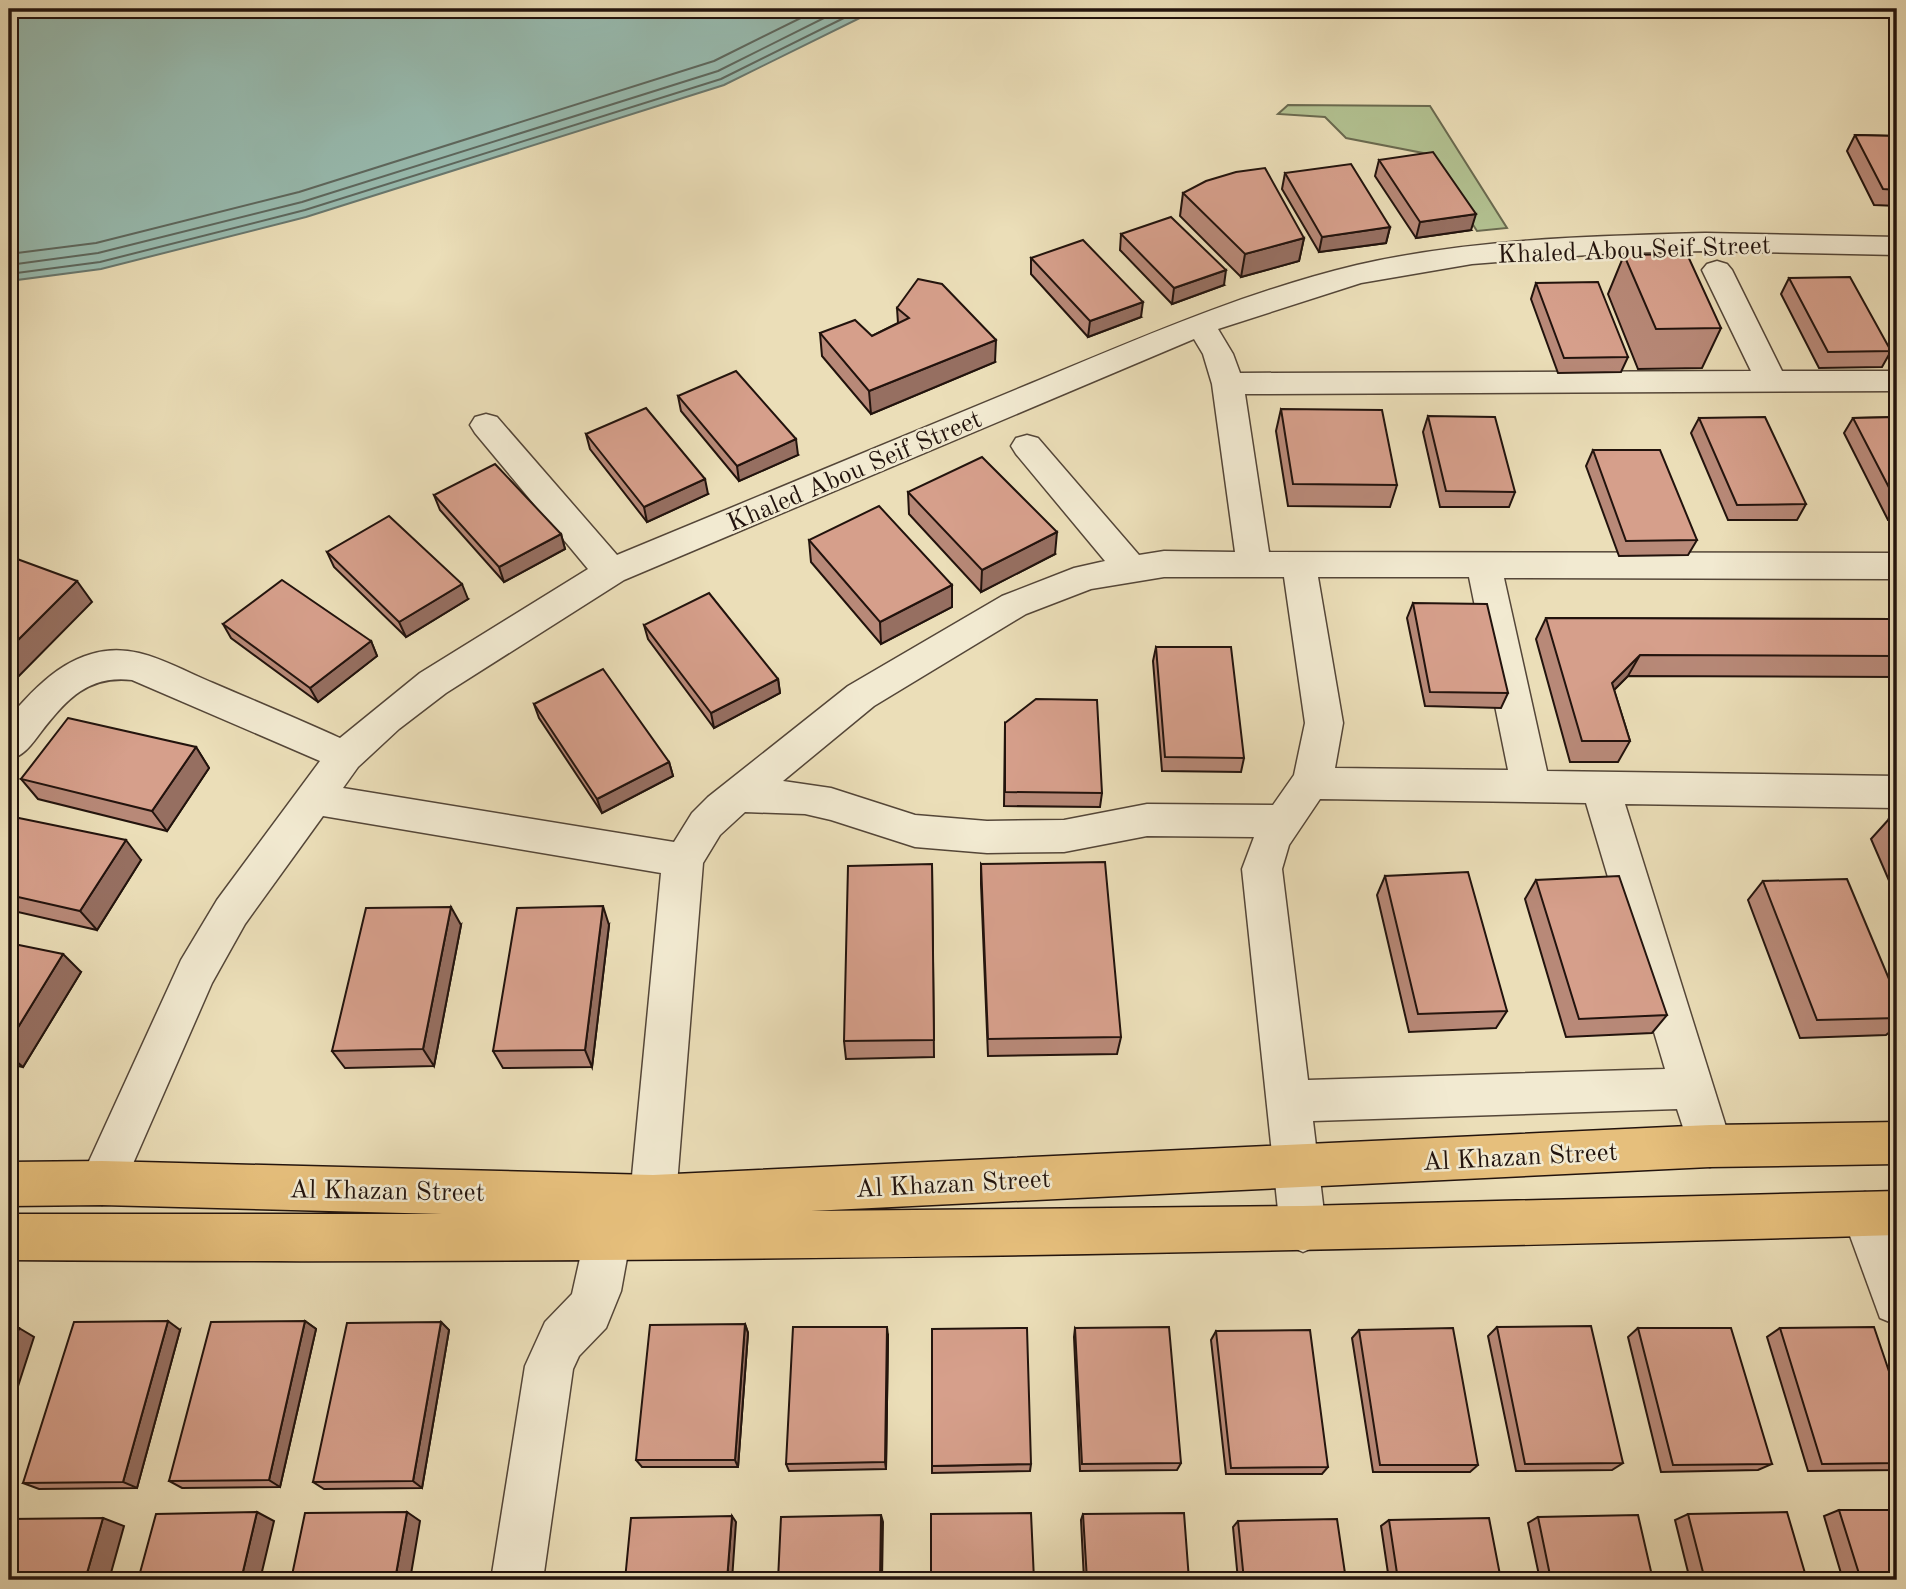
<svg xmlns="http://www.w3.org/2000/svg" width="1906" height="1589" viewBox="0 0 1906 1589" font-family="'Old Standard TT',serif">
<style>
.green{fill:#b3c292;stroke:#6a6a50;stroke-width:2}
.water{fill:#98bcb1;stroke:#69786f;stroke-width:2}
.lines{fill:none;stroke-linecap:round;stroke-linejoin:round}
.shore{stroke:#5d685f;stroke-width:2}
.minor-casing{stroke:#544638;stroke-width:3}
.major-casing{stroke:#22130d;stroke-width:3}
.minor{fill:#f2ead1;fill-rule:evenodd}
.major{fill:#e6bf7c;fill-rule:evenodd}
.wall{fill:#b88978;stroke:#22130d;stroke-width:2}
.shaded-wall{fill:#966f61;stroke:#22130d;stroke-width:2}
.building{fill:#d69f8b;stroke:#22130d;stroke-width:2}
.labels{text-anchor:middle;stroke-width:5;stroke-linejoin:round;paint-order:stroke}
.street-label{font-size:26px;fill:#22130d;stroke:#f2ead1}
</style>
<rect width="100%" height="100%" fill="#ebdeb8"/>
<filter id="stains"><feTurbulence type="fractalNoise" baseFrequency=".00286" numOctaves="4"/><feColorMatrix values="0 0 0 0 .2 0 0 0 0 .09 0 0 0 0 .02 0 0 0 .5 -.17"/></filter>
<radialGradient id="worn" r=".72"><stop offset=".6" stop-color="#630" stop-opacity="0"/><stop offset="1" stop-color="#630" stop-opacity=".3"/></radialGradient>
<path class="green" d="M1288,105L1430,106L1507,228L1477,231L1428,154L1346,138L1325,117L1278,114Z"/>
<path class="water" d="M9,9H878L724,85L306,217L101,269L9,281Z"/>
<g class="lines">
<g class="shore">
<path d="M9,254L96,243L299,192L714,61L819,9"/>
<path d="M9,265L98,253L302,202L718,71L842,9"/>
<path d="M9,274L100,262L305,210L721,79L862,9"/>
</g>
<defs>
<g id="minor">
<path d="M1706,233L1897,237V255L1706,251L1613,253L1472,264L1361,283L1218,329L1233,354L1240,373L1751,371L1702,270L1707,264L1717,261L1727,264L1732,270L1782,371H1897V391L1245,394L1269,552L1897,553V579L1504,578L1547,771L1897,776V808L1625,804L1732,1146L1726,1161L1710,1167L1694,1161L1677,1109L1313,1121L1326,1229L1319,1245L1303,1252L1287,1245L1280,1229L1242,869L1254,837L1147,836L1064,852L987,853L915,847L831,820L805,814L745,812L720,835L703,863L676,1197L669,1213L653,1219L637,1213L630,1197L661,873L323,816L245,924L212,983L118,1198L102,1205L86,1198L79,1183L181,960L217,900L320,761L132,680C88,675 67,699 41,732C31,745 25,755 9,760V718C41,679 83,639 139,653C164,659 189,673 213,683C255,701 298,719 340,738L420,673L588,569L475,433L470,425L475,417L486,414L497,417L617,555C755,498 894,440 1032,383C1138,339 1244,292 1357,265C1470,239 1590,236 1706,233ZM1194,339L1203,354L1212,384L1235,552L1164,551L1139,555L1038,438L1027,435L1016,438L1011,446L1016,454L1105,561L1074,568L1002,596L848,686L708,797L692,813L674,842L343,788L358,767L399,729L446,693L624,580ZM1164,577H1284L1305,723L1294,775L1273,805L1147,804L1064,820L987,821L915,815L831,788L783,781L874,706L1026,614L1091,589ZM1318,577H1469L1508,770L1335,768L1343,723ZM1320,799L1586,803L1665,1069L1308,1080L1282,869L1289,845Z"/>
<path d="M1865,1192L1881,1198L1897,1239V1325L1880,1318L1842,1214L1849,1198Z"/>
<path d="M608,1213L624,1220L631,1236L621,1291L606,1328L579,1356L573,1369L543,1580H491L525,1366L545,1322L572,1294L585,1236L592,1220Z"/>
</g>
<path id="major" d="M1897,1122V1164L1710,1167L811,1211L1303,1206L1897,1191V1235C1268,1253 638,1265 9,1260V1214H442L102,1205L9,1206V1162L102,1161L653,1175L1710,1125Z"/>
</defs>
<use href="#minor" class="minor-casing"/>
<use href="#major" class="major-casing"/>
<use href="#minor" class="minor"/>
<use href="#major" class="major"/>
</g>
<g class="wall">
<path d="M1855,135L1897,136V206L1874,205L1847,151Z"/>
<path d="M1379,160L1471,230L1416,238L1375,176Z"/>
<path d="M1285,173L1390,227L1386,243L1319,252L1282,189Z"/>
<path d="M1183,193L1304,238L1299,261L1241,277L1180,216Z"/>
<path d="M1121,234L1224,285L1172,304L1120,250Z"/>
<path d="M1624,255L1721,328L1702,368L1638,369L1608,294Z"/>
<path d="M1031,258L1141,317L1088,337L1031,274Z"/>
<path d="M1897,277V301L1890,289Z"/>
<path d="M1789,278L1891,351L1882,367L1819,368L1781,294Z"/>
<path d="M1536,283L1628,357L1621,372L1558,373L1531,299Z"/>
<path d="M897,308L995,362L871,414L822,356L820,333L872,336L898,323Z"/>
<path d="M678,396L798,455L739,481L681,411Z"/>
<path d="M1281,409L1397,485L1390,507L1288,506L1276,431Z"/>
<path d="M1428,416L1515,492L1509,507H1440L1423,432Z"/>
<path d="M1897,417V520H1888L1844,433L1853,418Z"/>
<path d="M1699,418L1806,504L1797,520H1728L1691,433Z"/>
<path d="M586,434L708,494L647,522L590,449Z"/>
<path d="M1593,450L1697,540L1688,555L1619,556L1586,466Z"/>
<path d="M908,492L1055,554L981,592L909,514Z"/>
<path d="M434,495L561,534L565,549L504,582L440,510Z"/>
<path d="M809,540L952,585V607L881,644L811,562Z"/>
<path d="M327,552L468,599L406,637L334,567Z"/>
<path d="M1413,603L1508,693L1501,708L1425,706L1407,618Z"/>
<path d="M1546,618L1897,619V677L1628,676L1614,690L1630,741L1618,762H1570L1536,639Z"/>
<path d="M223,624L371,641L377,656L318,702L231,638Z"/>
<path d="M644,625L778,679L780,693L714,728L648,639Z"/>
<path d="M1156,647L1244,758L1241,772L1162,771L1153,661Z"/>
<path d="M534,704L669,762L673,776L602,813L539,718Z"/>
<path d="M1005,723L1102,793L1100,807L1004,806Z"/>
<path d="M196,747L209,768L167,831L38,799L21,779Z"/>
<path d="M9,816L141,860L97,930L9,910Z"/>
<path d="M1889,819H1897V899L1871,839Z"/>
<path d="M932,864L934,1057L846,1059L844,1041Z"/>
<path d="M981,864L1121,1037L1117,1054L988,1056L981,884Z"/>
<path d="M1385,876L1507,1011L1496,1028L1409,1032L1377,895Z"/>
<path d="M1536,880L1667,1015L1652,1033L1566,1037L1525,899Z"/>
<path d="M1763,881L1897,998V1026L1886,1035L1800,1038L1748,900Z"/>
<path d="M461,925L434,1066L345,1068L332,1051Z"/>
<path d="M609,925L592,1067L503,1068L493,1051Z"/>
<path d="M9,943L81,972L23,1067L9,1064Z"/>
<path d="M305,1321L316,1329L280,1487L182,1488L169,1481Z"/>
<path d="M441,1322L449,1330L422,1488L324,1489L313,1482Z"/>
<path d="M745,1324L748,1333L738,1467H642L636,1460Z"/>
<path d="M1497,1327L1623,1463L1612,1470L1516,1471L1488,1336Z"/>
<path d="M1075,1328L1181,1463L1177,1470L1080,1471L1074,1337Z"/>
<path d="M1638,1328L1772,1464L1758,1470L1661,1472L1628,1337Z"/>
<path d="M1780,1328L1897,1395V1470L1808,1471L1767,1337Z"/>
<path d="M180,1330L137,1488L39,1489L23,1483Z"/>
<path d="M1359,1330L1478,1465L1470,1472H1373L1352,1338Z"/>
<path d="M1216,1331L1328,1467L1322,1474H1226L1211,1340Z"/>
<path d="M888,1336L886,1469L789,1471L786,1464Z"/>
<path d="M1031,1464L1030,1471L932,1473V1466Z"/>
<path d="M1839,1510L1897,1580H1843L1824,1516Z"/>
<path d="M1083,1514L1189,1580H1084L1081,1520Z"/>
<path d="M1688,1514L1807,1580H1690L1675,1520Z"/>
<path d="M1538,1517L1653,1580H1540L1528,1523Z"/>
<path d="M1389,1520L1501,1580H1389L1381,1526Z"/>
<path d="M1238,1521L1346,1580H1238L1233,1527Z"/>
</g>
<g class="shaded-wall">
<path d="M1476,214L1471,230L1416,238L1420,222Z"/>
<path d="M1390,227L1386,243L1319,252L1322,237Z"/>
<path d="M1304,238L1299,261L1241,277L1245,254Z"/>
<path d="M1226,270L1224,285L1172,304L1174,288Z"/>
<path d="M1143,302L1141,317L1088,337L1090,321Z"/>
<path d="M996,340L995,362L871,414L869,391Z"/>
<path d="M796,439L798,455L739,481L737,466Z"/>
<path d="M705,479L708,494L647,522L644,507Z"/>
<path d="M1057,532L1055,554L981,592L982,570Z"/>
<path d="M561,534L565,549L504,582L499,567Z"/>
<path d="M77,581L92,602L9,686V649Z"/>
<path d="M462,584L468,599L406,637L399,622Z"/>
<path d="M952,585V607L881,644L880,622Z"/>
<path d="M371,641L377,656L318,702L310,688Z"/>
<path d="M1640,655L1628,676L1600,704L1612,683Z"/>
<path d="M778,679L780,693L714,728L711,713Z"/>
<path d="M196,747L209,768L167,831L152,811Z"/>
<path d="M669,762L673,776L602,813L597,799Z"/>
<path d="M126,840L141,860L97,930L80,911Z"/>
<path d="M603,906L609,925L592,1067L585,1050Z"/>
<path d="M451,907L461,925L434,1066L423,1049Z"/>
<path d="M63,954L81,972L23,1067L9,1055V1042Z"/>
<path d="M168,1321L180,1330L137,1488L123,1482Z"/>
<path d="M305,1321L316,1329L280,1487L269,1480Z"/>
<path d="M441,1322L449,1330L422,1488L413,1481Z"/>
<path d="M745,1324L748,1333L738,1467L735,1460Z"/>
<path d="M887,1327L888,1336L886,1469L885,1462Z"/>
<path d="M19,1328L34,1337L9,1414V1359Z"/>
<path d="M257,1512L274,1521L260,1580H241Z"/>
<path d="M407,1512L420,1521L410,1580H395Z"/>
<path d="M881,1515L883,1522L882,1580H880Z"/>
<path d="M732,1516L736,1522L732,1580H727Z"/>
<path d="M103,1518L124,1526L109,1580H85Z"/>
</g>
<g class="building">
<path d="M1855,135L1897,136V190L1883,189Z"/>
<path d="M1433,152L1476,214L1420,222L1379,160Z"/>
<path d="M1351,164L1390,227L1322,237L1285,173Z"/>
<path d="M1265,168L1304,238L1245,254L1183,193L1206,181L1236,172Z"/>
<path d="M1171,217L1226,270L1174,288L1121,234Z"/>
<path d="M1083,240L1143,302L1090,321L1031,258Z"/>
<path d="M1687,254L1721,328L1656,329L1624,255Z"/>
<path d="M1850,277L1891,351L1828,352L1789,278Z"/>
<path d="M918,279L942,284L996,340L869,391L820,333L855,320L872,336L909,318L897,308Z"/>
<path d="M1598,282L1628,357L1564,358L1536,283Z"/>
<path d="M736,371L796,439L737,466L678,396Z"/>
<path d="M646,408L705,479L644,507L586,434Z"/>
<path d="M1281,409L1382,410L1397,485L1293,484Z"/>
<path d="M1428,416L1495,417L1515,492L1446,491Z"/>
<path d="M1765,417L1806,504L1737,505L1699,418Z"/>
<path d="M1897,417V503L1853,418Z"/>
<path d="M1593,450H1660L1697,540L1626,541Z"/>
<path d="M982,457L1057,532L982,570L908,492Z"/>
<path d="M495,464L561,534L499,567L434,495Z"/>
<path d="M879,506L952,585L880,622L809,540Z"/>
<path d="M389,516L462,584L399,622L327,552Z"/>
<path d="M9,556L77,581L9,649Z"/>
<path d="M282,580L371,641L310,688L223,624Z"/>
<path d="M709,593L778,679L711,713L644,625Z"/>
<path d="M1413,603L1487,604L1508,693L1430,692Z"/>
<path d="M1546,618L1897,619V656L1640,655L1612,683L1630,741H1582Z"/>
<path d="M1156,647H1231L1244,758L1165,757Z"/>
<path d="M603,669L669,762L597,799L534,704Z"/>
<path d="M1036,699L1097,700L1102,793L1005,792V723Z"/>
<path d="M68,718L196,747L152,811L21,779Z"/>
<path d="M9,816L126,840L80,911L9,895Z"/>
<path d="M1889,819H1897V838Z"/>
<path d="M1105,862L1121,1037L988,1039L981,864Z"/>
<path d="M932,864L934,1040L844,1041L848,866Z"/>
<path d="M1468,872L1507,1011L1418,1014L1385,876Z"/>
<path d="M1619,876L1667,1015L1579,1019L1536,880Z"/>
<path d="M1847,879L1897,998V1018L1817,1020L1763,881Z"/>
<path d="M603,906L585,1050L493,1051L517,908Z"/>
<path d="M451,907L423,1049L332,1051L366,908Z"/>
<path d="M9,943L63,954L9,1042Z"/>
<path d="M168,1321L123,1482L23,1483L74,1322Z"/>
<path d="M305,1321L269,1480L169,1481L211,1322Z"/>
<path d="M441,1322L413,1481L313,1482L347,1323Z"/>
<path d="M745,1324L735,1460H636L650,1325Z"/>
<path d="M1591,1326L1623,1463L1525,1464L1497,1327Z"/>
<path d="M793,1327H887L885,1462L786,1464Z"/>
<path d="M1169,1327L1181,1463L1082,1464L1075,1328Z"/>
<path d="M1874,1327L1897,1395V1463L1822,1464L1780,1328Z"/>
<path d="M9,1328H19L9,1359Z"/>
<path d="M1027,1328L1031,1464L932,1466V1329Z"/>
<path d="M1453,1328L1478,1465H1380L1359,1330Z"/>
<path d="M1638,1328H1731L1772,1464L1673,1465Z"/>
<path d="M1310,1330L1328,1467L1231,1468L1216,1331Z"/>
<path d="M1839,1510H1897V1580H1861Z"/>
<path d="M257,1512L241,1580H138L156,1514Z"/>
<path d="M407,1512L395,1580H291L305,1513Z"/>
<path d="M1787,1512L1807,1580H1705L1688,1514Z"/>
<path d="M1031,1513L1034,1580H931V1514Z"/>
<path d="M1184,1513L1189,1580H1087L1083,1514Z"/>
<path d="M881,1515L880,1580H778L781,1517Z"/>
<path d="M1638,1515L1653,1580H1551L1538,1517Z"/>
<path d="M732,1516L727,1580H625L631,1518Z"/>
<path d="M103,1518L85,1580H9V1519Z"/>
<path d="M1489,1518L1501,1580H1398L1389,1520Z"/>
<path d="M1337,1519L1346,1580H1244L1238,1521Z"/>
</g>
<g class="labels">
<g class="street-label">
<text transform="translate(1634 249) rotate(-2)" y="9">Khaled Abou Seif Street</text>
<text transform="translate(854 470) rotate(-23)" y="9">Khaled Abou Seif Street</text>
<text transform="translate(1520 1156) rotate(-3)" y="9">Al Khazan Street</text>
<text transform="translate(953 1183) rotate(-3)" y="9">Al Khazan Street</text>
<text transform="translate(387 1190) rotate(1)" y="9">Al Khazan Street</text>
</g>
</g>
<rect width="1906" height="1589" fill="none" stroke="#ebdeb8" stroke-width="35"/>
<rect x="10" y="10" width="1885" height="1568" fill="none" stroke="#22130d" stroke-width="3.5"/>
<rect x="18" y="18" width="1871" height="1554" fill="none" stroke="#22130d" stroke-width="2"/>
<rect width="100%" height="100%" filter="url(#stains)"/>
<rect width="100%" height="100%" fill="url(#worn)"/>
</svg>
